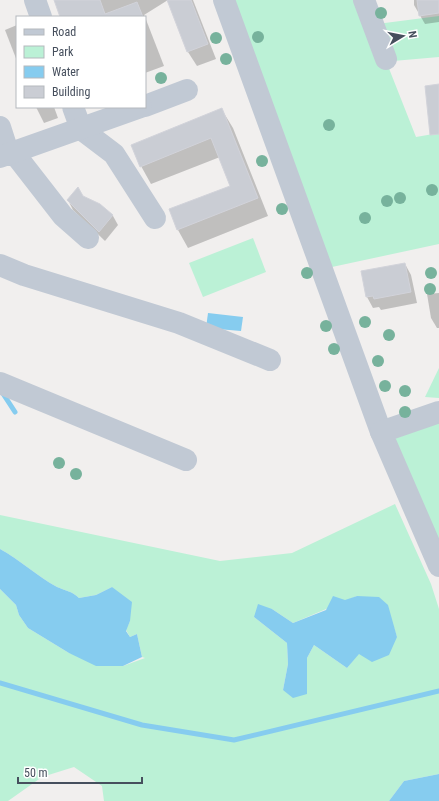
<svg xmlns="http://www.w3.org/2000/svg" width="439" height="801" viewBox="0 0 439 801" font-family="'Roboto Condensed',sans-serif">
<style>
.green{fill:#bbf1d6;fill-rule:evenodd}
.water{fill:#86ccef}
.shadow{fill:#0003}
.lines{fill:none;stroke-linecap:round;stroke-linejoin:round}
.stream{stroke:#86ccef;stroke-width:5}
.building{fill:#cacdd4;stroke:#d2d3da}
.minor{stroke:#c1c9d4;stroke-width:22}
.tree{fill:#77b29c}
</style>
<rect width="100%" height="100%" fill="#f1efee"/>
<g class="green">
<path d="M231,0H362L416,137L439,133V244L332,267Z"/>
<path d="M439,16V57L393,61L377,24Z"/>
<path d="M253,238L266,272L203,297L189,263Z"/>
<path d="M439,368V398L425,397Z"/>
<path d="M439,418V549L394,442L399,430Z"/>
<path d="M395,504L431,584L439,609V774L404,781L389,801H104L102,786L74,767L42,777L8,801H0V589L16,605L19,615L28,628L69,653L123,666L145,658L142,657L137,634L130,637L126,630L130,621L112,587L96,595L79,598C72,591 66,591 57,587C37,576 20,560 0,549V515L220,561L292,553ZM357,596L394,628L397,637L359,653L347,668L314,645L307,658L306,694L283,690L288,664L287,643L254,617L272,609L293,623Z"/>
</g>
<g class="water">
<path d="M208,313L243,317L241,331L206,328Z"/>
<path d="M0,549C20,560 37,576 57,587C66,591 72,591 79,598L96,595L112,587L132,602L130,621L126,631L130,637L137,634L142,657L123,666H96L69,653L28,628L19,615L16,605L0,589Z"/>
<path d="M333,596L345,600L357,596L379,597L388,605L397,637L389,655L372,662L359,654L347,668L314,645L307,658V694L293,698L283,690L288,664L287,643L254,617L258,604L272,609L293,623L326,610Z"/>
<path d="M439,774V801H389L404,781Z"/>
</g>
<g class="shadow">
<path d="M55,0H168L144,15L145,17H62Z"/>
<path d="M168,0H193L216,59L197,66L188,52Z"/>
<path d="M414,0H439V22L425,24L414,5Z"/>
<path d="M145,17L164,66L145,73Z"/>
<path d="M17,25V61L5,30Z"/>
<path d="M36,107H54L58,118L44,123Z"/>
<path d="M222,110L233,128L268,216L188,248L178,230L170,210L231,187L220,157L151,184L141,166Z"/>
<path d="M82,197L100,205L113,216L118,225L105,241L73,210L68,200Z"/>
<path d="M405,264L411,275L417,303L381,310L379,307L373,308L367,297Z"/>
<path d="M439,293V328H437L431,318L427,294Z"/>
</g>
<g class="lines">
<g class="stream">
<path d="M2,392L15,412"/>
<path d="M0,683L142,725L234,740L439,691"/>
</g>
</g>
<g class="building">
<path d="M54,0H100L105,14L137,2L143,17H60Z"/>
<path d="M167,0H191L208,44L187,52Z"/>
<path d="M417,0H439V13L419,16Z"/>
<path d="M439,84V134L430,135L425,86Z"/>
<path d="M222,108L258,198L177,230L169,209L230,186L211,138L140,167L131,145Z"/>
<path d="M78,187L83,196L100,204L113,215L99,232L67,200Z"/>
<path d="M405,263L411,292L374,299L373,296L366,297L361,271Z"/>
</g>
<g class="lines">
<g class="minor">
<path d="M35,0L41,17"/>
<path d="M224,0L381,432L439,566"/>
<path d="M364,0L386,59"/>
<path d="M145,106L187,90"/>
<path d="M73,107L81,129L114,154L155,218"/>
<path d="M0,127L9,155"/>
<path d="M14,153L63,216L88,238"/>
<path d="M0,157L141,107"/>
<path d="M0,265L24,275L179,323L270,360"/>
<path d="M0,383L186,460"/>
<path d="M381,432L439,412"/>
</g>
</g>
<g class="tree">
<circle cx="381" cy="13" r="6"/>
<circle cx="258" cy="37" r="6"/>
<circle cx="216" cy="38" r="6"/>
<circle cx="226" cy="59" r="6"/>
<circle cx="161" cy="78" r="6"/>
<circle cx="329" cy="125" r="6"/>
<circle cx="262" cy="161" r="6"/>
<circle cx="432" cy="190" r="6"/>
<circle cx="400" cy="198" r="6"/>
<circle cx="387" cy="201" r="6"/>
<circle cx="282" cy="209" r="6"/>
<circle cx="365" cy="218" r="6"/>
<circle cx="307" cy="273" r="6"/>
<circle cx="431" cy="273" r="6"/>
<circle cx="430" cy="289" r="6"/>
<circle cx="365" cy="322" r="6"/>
<circle cx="326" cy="326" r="6"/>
<circle cx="389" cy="335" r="6"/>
<circle cx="334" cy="349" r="6"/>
<circle cx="378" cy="361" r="6"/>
<circle cx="385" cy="386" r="6"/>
<circle cx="405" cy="391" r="6"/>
<circle cx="405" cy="412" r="6"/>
<circle cx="59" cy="463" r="6"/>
<circle cx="76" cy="474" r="6"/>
</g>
<rect x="16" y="16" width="130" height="92" fill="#ffffff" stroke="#b5b9be"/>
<rect x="24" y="29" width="20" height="6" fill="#c1c9d4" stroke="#b5b9be"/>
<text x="52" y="36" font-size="12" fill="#464f5d">Road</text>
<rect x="24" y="46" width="20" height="12" fill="#bbf1d6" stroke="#b5b9be"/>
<text x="52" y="56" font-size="12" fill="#464f5d">Park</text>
<rect x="24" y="66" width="20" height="12" fill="#86ccef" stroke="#b5b9be"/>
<text x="52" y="76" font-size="12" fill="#464f5d">Water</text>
<rect x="24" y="86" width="20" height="12" fill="#cacdd4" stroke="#b5b9be"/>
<text x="52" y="96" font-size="12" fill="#464f5d">Building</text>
<g transform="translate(403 36) rotate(80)" stroke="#ffffff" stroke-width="3" paint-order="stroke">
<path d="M0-3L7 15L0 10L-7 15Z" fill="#464f5d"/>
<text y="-6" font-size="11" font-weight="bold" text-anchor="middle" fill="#464f5d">N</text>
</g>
<path d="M18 777v6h124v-6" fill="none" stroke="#464f5d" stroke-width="2"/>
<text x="24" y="777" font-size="12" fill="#464f5d" stroke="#ffffff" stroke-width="3" paint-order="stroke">50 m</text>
</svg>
